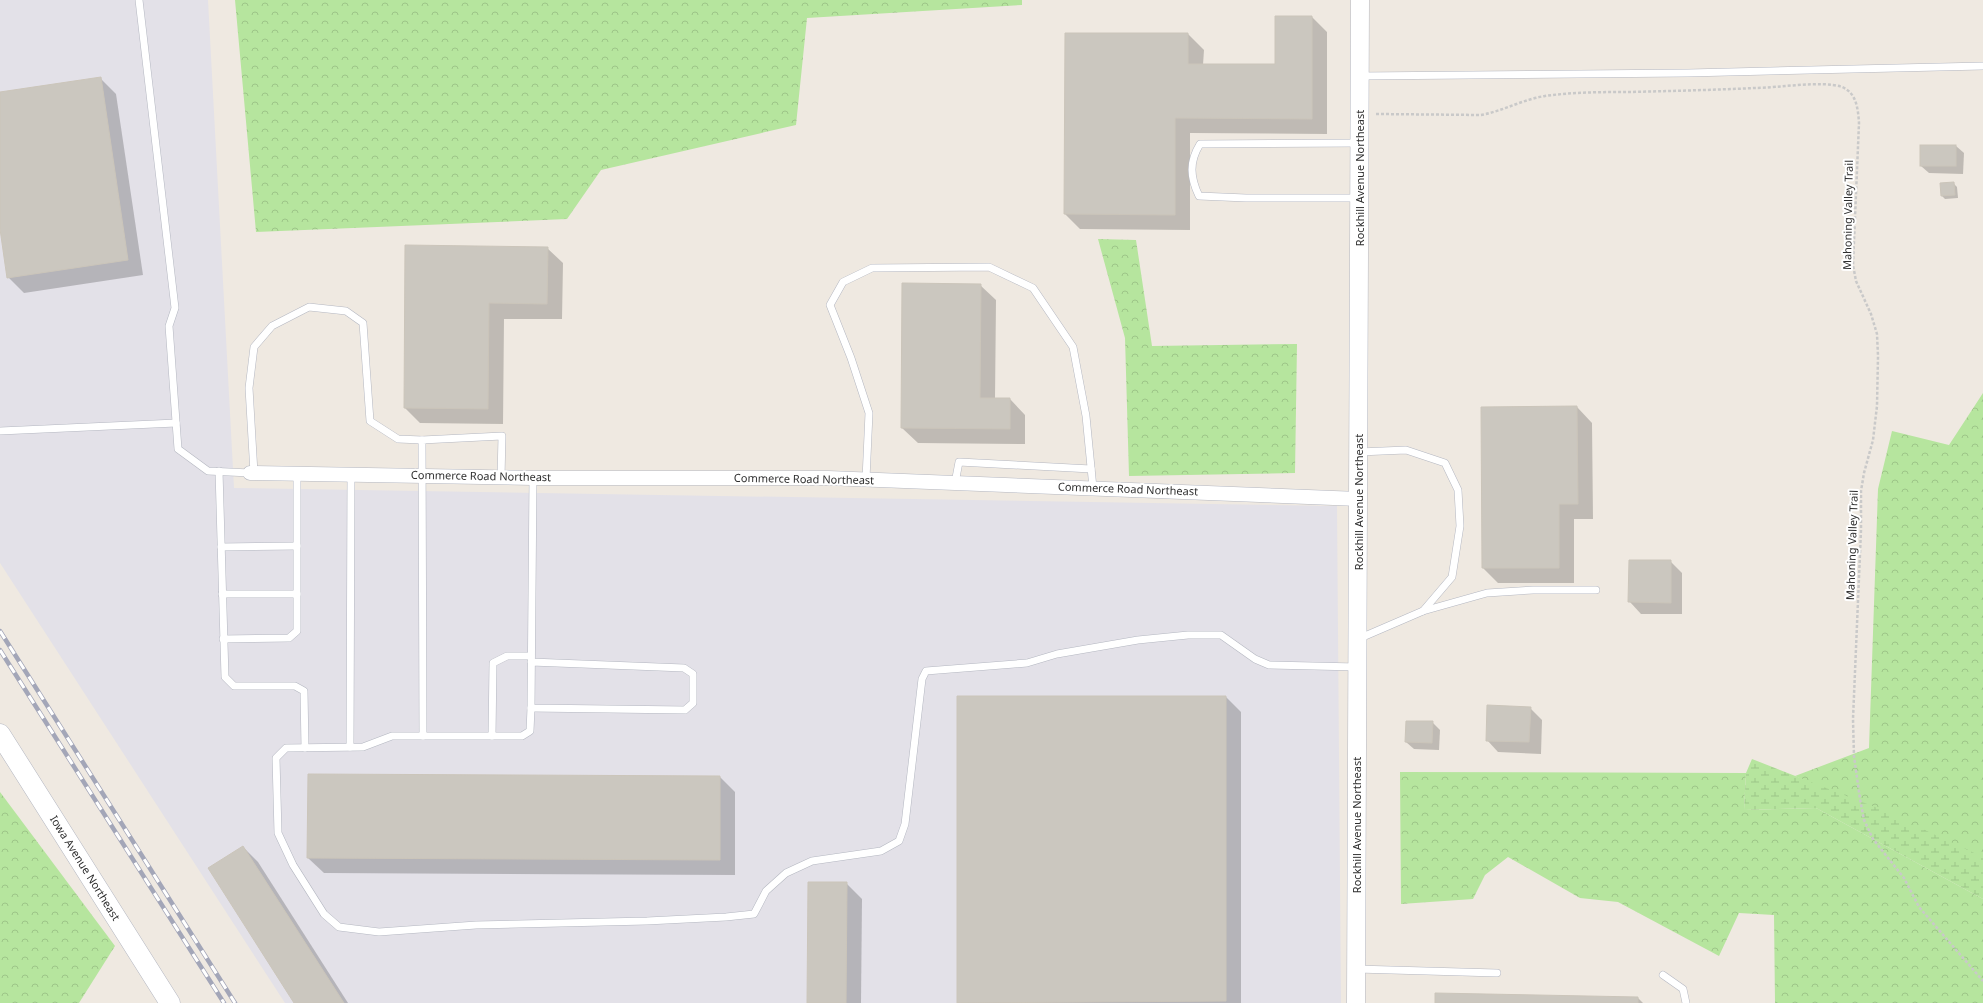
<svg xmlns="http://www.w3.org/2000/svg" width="1983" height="1003" viewBox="0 0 1983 1003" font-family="'Noto Sans',sans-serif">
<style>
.industrial{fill:#e3e1e8}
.forest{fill:url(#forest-crowns)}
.wetland{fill:url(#wetland-marsh)}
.shadow{fill:#0003}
.building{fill:#cbc7bf;stroke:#cbc5ba}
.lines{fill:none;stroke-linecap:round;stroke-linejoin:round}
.service-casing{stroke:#b4b7c1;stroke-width:8}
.minor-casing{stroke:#b4b7c1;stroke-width:15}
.tertiary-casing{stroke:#b4b7c1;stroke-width:19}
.secondary-casing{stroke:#b4b7c1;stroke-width:21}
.path{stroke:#c9c9c9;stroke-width:2.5;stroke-dasharray:3 2;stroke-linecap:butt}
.service{stroke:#fff;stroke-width:7}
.minor{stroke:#fff;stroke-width:14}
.tertiary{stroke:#fff;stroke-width:18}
.secondary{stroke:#fff;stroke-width:20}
.rail-casing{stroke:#a3a6b8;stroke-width:4.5}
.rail{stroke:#fff;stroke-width:3;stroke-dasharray:9;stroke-linecap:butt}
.labels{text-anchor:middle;stroke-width:4;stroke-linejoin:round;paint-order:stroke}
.street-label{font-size:11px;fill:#2e2e2e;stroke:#fff}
</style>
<defs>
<pattern id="forest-crowns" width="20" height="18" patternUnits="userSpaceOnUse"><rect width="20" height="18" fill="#b6e59e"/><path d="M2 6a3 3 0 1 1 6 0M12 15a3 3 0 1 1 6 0" fill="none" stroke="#9dc588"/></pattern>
<pattern id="wetland-marsh" width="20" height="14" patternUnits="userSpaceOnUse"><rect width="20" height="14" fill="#b6e59e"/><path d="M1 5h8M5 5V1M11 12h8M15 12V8" fill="none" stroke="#9dc588"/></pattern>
</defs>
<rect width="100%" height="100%" fill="#efe9e1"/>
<path class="industrial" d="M0,0H208L234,488L1337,506L1341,1003H285L0,563Z"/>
<g class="forest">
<path d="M235,0H1022V5L807,18L796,125L601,170L567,219L256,232Z"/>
<path d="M1098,239L1136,240L1152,346L1297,344L1295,473L1129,476L1125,338Z"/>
<path d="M1983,393V859L1795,776L1869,748L1878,489L1892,431L1949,445Z"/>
<path d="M1400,772L1746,773L1744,810L1816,808L1983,899V1003H1775L1774,915L1739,913L1719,956L1618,902L1580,898L1508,857L1485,875L1473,899L1401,904Z"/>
<path d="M0,792L115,946L79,1003H0Z"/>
</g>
<path class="wetland" d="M1752,759L1875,807L1983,857V899L1816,808L1744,810L1746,773Z"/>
<g class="shadow">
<path d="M1312,17L1327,32V134L1190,133V230L1080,229L1065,214L1066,34H1188L1204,50L1203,65H1276Z"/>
<path d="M100,78L116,94L143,275L24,293L8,277L0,222V93Z"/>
<path d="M1956,146L1964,153L1963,174L1929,173L1921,166Z"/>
<path d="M1953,183L1957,187L1958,198L1945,199L1942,196Z"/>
<path d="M406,246L547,248L563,263L562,319H504L503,424L420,423L405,408Z"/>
<path d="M980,285L996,300L995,399H1010L1025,415V444L918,443L902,428Z"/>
<path d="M1577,407L1592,423L1593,519H1574V583H1498L1483,568Z"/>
<path d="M1670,561L1682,573V614H1641L1630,602Z"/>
<path d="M958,697H1226L1241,712V1003H958Z"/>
<path d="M1530,708L1542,720L1541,754L1498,752L1487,740Z"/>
<path d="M1432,722L1440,730L1439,750L1414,749L1406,742Z"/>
<path d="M720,777L735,792V875L324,873L308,858Z"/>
<path d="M243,847L258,862L348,1003H295Z"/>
<path d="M847,884L862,899L861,1003H808Z"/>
<path d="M1638,998L1643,1003H1436Z"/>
</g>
<g class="building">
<path d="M1275,16H1312V119L1175,118V215L1064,214L1065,33H1188V64H1275Z"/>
<path d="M101,77L128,260L7,278L0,229V92Z"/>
<rect x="1920" y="145" width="36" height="21"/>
<path d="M1954,182L1955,195L1941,196L1940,183Z"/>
<path d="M405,245L548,247L547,304L489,303L488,409L404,408Z"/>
<path d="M902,283L981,284L980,398H1010V429L901,428Z"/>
<path d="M1577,406L1578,504H1559V568H1482L1481,407Z"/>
<path d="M1629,560H1671V603L1628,602Z"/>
<path d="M957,696H1226V1001L957,1003Z"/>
<path d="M1487,705L1531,707L1529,742L1486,741Z"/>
<path d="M1406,721H1433L1432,743L1405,742Z"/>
<path d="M308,774L720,776V860L307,858Z"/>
<path d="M243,846L344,1003H294L208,868Z"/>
<path d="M808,882H847L846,1003H807Z"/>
<path d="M1435,993L1638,997V1003H1435Z"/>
</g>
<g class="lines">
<defs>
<g id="service">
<path d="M139,0L175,308L169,326L178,449L208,471L250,473"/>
<path d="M1360,76L1688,73L1983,66"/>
<path d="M1359,198H1246L1199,196C1190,177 1189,162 1200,144L1360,143"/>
<path d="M0,431L176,423"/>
<path d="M219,471L225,677L234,686H295L304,691L305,748"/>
<path d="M254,473L249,388L254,347L272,326L309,307L346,311L363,323L370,421L398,439L422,440"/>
<path d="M866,479L869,413L851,358L830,305L843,282L872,268L989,267L1033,288L1073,347L1086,416L1093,488"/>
<path d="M955,483L959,462L1091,469"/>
<path d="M221,547L297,546"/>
<path d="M222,594H297"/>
<path d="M1423,611L1487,593L1533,590H1596"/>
<path d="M223,639L289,638L297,631V473"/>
<path d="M1358,639L1423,611L1452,577L1460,526L1458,490L1445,463L1406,450L1359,452"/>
<path d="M531,662L684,668L693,674V703L685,710L531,708L533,478"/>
<path d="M531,708L530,731L522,736H392L363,747L286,748L276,758L278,833L293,865L324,914L339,927L379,932L476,925L647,921L726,917L754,914L766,891L786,873L812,861L881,851L899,841L905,824L922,679L926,671L1027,663L1057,654L1138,640L1188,635H1221L1255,659L1269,665L1357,667"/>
<path d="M423,736L422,440L502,436L501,477"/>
<path d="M492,736L493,663L507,656H531"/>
<path d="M350,747L351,474"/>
<path d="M1356,969L1497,973"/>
<path d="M1663,975L1683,989L1686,1003"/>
</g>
<path id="minor" d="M250,473L533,478H828L1359,499"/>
<path id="tertiary" d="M1356,1003L1360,0"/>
<path id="secondary" d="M0,734L170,1003"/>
</defs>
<use href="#service" class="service-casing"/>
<use href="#minor" class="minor-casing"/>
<use href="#tertiary" class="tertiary-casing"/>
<use href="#secondary" class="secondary-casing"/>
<path class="path" d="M1376,114L1481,115C1503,111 1524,99 1545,96C1573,92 1602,92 1630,92C1672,91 1713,90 1755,88C1778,88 1822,80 1842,87C1857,93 1858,110 1859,123L1853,265L1856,281L1871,314L1877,334L1878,356L1877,406L1873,440L1864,473L1861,491V530L1853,719L1854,756L1860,799L1864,820L1873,839L1904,878L1919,907L1983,981"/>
<use href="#service" class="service"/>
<use href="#minor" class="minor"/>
<use href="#tertiary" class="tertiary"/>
<use href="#secondary" class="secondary"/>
<defs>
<g id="rail">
<path d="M0,631L235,1003"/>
<path d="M0,650L224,1003"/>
</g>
</defs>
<use href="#rail" class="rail-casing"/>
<use href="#rail" class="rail"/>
</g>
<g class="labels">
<g class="street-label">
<text transform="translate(1360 178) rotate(-90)" y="4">Rockhill Avenue Northeast</text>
<text transform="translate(1848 215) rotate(-89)" y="4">Mahoning Valley Trail</text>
<text transform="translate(481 476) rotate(1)" y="4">Commerce Road Northeast</text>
<text transform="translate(804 479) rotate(1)" y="4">Commerce Road Northeast</text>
<text transform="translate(1128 489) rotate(2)" y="4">Commerce Road Northeast</text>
<text transform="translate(1359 502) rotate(-90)" y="4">Rockhill Avenue Northeast</text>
<text transform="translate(1852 545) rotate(-88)" y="4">Mahoning Valley Trail</text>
<text transform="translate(1357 825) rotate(-90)" y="4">Rockhill Avenue Northeast</text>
<text transform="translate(85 868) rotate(58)" y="4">Iowa Avenue Northeast</text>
</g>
</g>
</svg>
